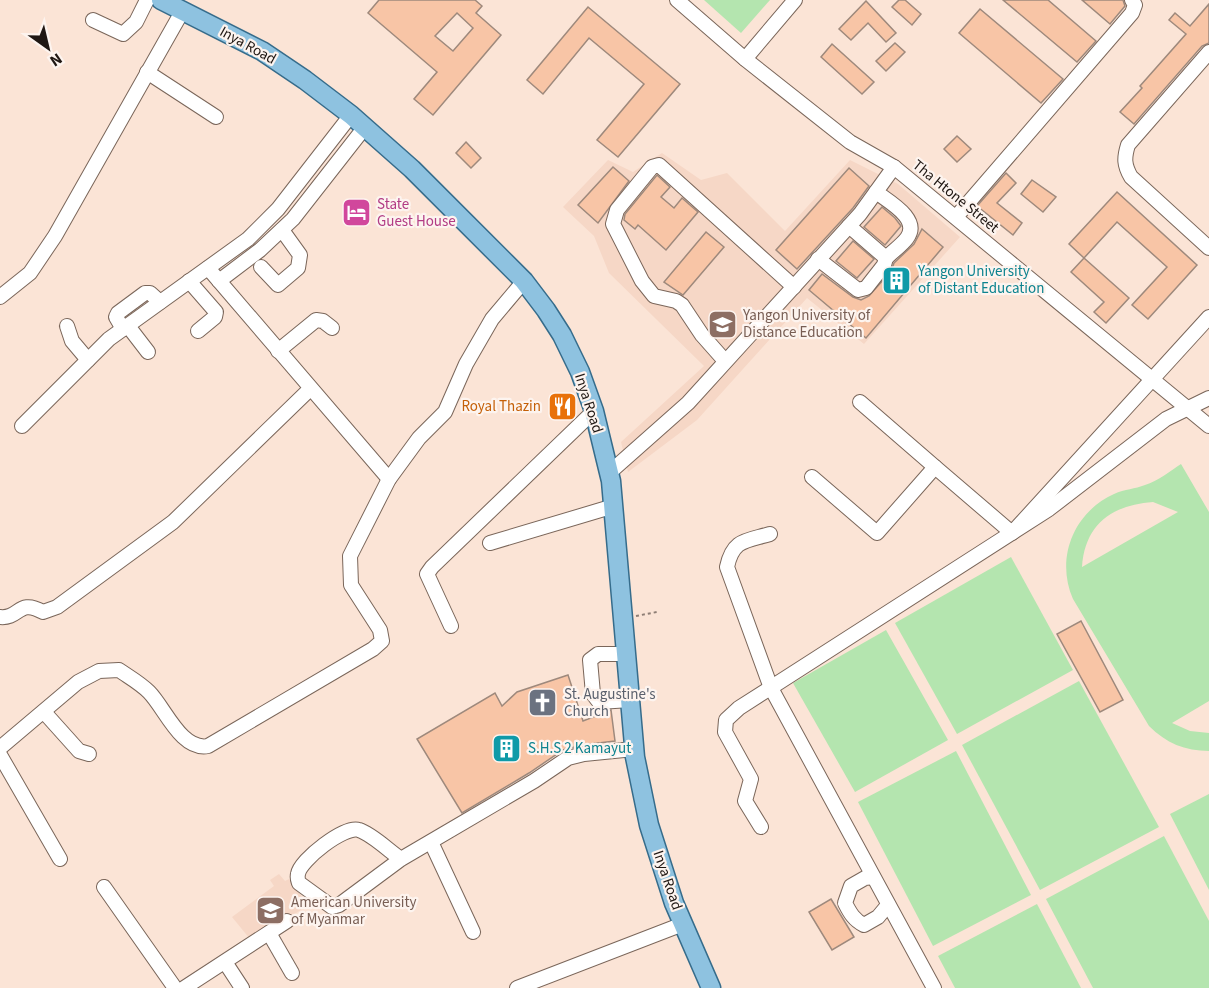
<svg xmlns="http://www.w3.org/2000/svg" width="1209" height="988" viewBox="0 0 1209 988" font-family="'Source Sans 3',sans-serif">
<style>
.built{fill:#f6d7c6}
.park{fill:#b4e5af;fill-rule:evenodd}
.building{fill:#f8c5a6;stroke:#9e897c;stroke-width:1.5;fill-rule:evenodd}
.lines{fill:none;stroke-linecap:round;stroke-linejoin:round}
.minor-casing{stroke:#7a665a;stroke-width:16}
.major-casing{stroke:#366c8b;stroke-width:21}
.path{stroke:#8e7e75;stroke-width:2;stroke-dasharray:3 3;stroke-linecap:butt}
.minor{stroke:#fff;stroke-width:14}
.major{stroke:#8ec2e0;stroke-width:18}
.labels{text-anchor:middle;stroke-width:4.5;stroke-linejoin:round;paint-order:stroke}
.street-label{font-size:15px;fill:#1f1713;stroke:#fdf4ef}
.hotel-label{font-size:15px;fill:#b23c85;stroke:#fdf4ef;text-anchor:start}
.culture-label{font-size:15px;fill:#0d838f;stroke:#fdf4ef;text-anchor:start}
.education-label{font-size:15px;fill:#785e54;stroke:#fdf4ef;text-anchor:start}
.food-label{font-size:15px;fill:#c56008;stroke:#fdf4ef;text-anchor:end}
.worship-label{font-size:15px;fill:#5b616d;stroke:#fdf4ef;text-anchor:start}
</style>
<rect width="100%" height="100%" fill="#fbe4d6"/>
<g class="built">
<path d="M662,153L701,180L727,173L785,231L850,160L898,184L960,237L864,344L807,298L697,420L628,472L621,442L704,366L609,273L594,236L563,207L608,160L633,172Z"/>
<path d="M279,874L285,881L289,879L308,905L283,922L250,939L232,917L274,886L270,880Z"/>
</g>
<g class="park">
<path d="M704,0H770L741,33Z"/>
<path d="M1181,464L1209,512V701L1172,723L1190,731L1209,733V751C1185,751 1166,743 1149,726L1073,599C1055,558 1074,512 1114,494C1125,489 1135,489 1145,485C1158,481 1170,471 1181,464ZM1153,502L1178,512L1082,567C1085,524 1112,505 1153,502Z"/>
<path d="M1011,557L1073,670L957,734L895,623Z"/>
<path d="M886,630L948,740L855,792L793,683Z"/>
<path d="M1079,681L1159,827L1040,890L962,745Z"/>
<path d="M956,751L1031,895L933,946L858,802Z"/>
<path d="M1209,794V890L1170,814Z"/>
<path d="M1164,836L1209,921V988H1093L1046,899Z"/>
<path d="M1037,904L1081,988H955L938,956Z"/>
</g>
<g class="building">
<path d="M379,0H475L482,6L476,13L501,35L433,115L414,99L437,72L368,13ZM457,13L473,28L453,51L435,36Z"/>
<path d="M899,0H905L921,14L912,25L892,7Z"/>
<path d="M1003,0H1048L1096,41L1077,62Z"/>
<path d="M1082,0H1123L1125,6L1110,24Z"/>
<path d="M866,1L896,33L886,42L868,23L851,40L839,29Z"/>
<path d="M1209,4V43L1202,46L1134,124L1120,112L1142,88L1140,86L1186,34L1169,20L1175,13L1190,26Z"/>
<path d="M588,7L680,84L618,157L597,140L644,84L589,38L543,94L527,80Z"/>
<path d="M980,9L1063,79L1041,103L959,33Z"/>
<path d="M895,43L905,52L886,71L876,61Z"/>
<path d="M832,44L874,82L862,94L821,57Z"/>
<path d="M957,136L971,149L957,162L944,149Z"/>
<path d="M466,142L481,158L471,168L456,153Z"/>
<path d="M613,167L629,181L598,223L578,205Z"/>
<path d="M849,168L869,186L853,208L797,269L776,250Z"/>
<path d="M1006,173L1016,183L997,203L1022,223L1013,235L977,206Z"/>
<path d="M657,175L670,187L661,197L674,208L682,198L698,212L666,250L638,225L635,229L624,220L625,214Z"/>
<path d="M1032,180L1056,197L1043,212L1021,194Z"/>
<path d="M1117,192L1197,265L1148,319L1132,305L1167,267L1117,222L1084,258L1069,244Z"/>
<path d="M882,207L895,218L901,226L885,245L864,227Z"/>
<path d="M922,229L943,247L866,338L809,290L822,274L853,297L861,300L869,296L891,271L894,263L914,244Z"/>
<path d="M706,232L724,247L683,295L664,282Z"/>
<path d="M853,241L874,259L857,278L836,261Z"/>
<path d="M1084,258L1129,298L1106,323L1094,312L1104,302L1071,272Z"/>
<path d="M1081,621L1123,700L1100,712L1057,634Z"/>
<path d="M568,675L583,721L611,710L615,741L582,745L563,750L529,773L462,813L417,739L495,693L502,706L517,692Z"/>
<path d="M831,899L854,937L832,950L809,912Z"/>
</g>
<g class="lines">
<defs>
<g id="minor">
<path d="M677,0L745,59L850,142L894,167L1209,426"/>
<path d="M93,20L123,34L136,22L147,0"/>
<path d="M1209,52L1128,145C1124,158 1124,165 1131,177L1209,248"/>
<path d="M745,59L795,0"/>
<path d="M147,72L216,117"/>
<path d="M876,192C889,202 921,219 907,238C902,245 893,251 886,258"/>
<path d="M956,217L1132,13L1135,5L1132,0"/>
<path d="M818,259L858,290L866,288L884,265L886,258L849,226"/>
<path d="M261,267L278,285L298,268L300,255L282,230"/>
<path d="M208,268L389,479"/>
<path d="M189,281L216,312L215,317L198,331"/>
<path d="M219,281L260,250L293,219L365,127"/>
<path d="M0,297L30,273L55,236L183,10"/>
<path d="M67,326L72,341L88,360"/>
<path d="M128,326L148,352"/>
<path d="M123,329L116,317L118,313L145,293H150L160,302"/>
<path d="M278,351L316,320L323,321L332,328"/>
<path d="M725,361L702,335L682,305L676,301L654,296L642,281L613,224L617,210L652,167L659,165L794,287"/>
<path d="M860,402L935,467"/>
<path d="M22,426L109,339L248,239L278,209L351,115"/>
<path d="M609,473L688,403L860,214L894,167"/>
<path d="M812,477L877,533L935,467L1012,533L1209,317"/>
<path d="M770,534C746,541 733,539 727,567L771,688L934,988"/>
<path d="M490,543L614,506"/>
<path d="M0,617C20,619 18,598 43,612L57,607L173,522L310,389"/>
<path d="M451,626L427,574L432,567L594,411"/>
<path d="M626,654H598L590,660L593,694L599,702L630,700"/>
<path d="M44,712L79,751L89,754"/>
<path d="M0,748L78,682L99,671L119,670C129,677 140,683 149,692C165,708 181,751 208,746L373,649L382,641L380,630L351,585L350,556L389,479L419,438L445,412L466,364L492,319L524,281"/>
<path d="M0,755L60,859"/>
<path d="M761,827L745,801L751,779L725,732L726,720L739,708L778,683L1049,509L1166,419L1209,398"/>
<path d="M431,842L473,932"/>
<path d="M401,859C389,851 372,834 359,830C345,825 300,860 298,874C297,878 298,880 299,883L332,907L339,905L401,859L534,781L568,758L584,754L634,749"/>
<path d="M873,877L865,878L851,886L845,903C850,913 854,920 864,925L878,917L888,905"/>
<path d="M104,887L175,988"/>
<path d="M269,933L292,973"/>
<path d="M225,962L242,988"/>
<path d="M184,988L287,921"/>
<path d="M517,988L683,924"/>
</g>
<path id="major" d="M161,0L262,51L305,80L351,115L412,169L524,281L546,310L562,335L580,372L594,411L611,481L635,757L649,825L674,903L711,988"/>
</defs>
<use href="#minor" class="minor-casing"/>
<use href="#major" class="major-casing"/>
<path class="path" d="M636,616L657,612"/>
<use href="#minor" class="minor"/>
<use href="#major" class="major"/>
</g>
<defs>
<symbol id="hotel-square" viewBox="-11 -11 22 22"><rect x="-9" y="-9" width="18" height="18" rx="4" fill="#d1479c" stroke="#fdf4ef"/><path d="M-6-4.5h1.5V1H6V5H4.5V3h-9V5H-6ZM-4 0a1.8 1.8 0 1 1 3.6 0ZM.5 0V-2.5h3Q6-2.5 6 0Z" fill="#fff"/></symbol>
<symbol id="building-square" viewBox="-11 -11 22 22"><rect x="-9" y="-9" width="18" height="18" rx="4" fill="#0f9aa8" stroke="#fdf4ef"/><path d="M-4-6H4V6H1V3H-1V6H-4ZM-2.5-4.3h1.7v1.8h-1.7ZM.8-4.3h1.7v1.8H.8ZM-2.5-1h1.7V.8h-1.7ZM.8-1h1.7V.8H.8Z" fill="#fff"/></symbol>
<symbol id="university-square" viewBox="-11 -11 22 22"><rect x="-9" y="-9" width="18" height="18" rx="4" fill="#8d6e63" stroke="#fdf4ef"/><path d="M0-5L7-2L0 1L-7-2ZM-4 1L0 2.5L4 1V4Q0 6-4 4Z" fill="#fff"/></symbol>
<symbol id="restaurant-square" viewBox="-11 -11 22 22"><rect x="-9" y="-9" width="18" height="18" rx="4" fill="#e8710a" stroke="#fdf4ef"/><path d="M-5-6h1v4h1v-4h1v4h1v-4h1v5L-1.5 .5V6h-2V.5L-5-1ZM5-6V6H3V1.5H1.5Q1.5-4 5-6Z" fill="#fff"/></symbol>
<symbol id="church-square" viewBox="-11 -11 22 22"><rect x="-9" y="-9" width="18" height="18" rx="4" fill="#6b7280" stroke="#fdf4ef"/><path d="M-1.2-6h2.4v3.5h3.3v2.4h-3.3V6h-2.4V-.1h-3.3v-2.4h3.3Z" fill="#fff"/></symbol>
</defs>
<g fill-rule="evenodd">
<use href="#hotel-square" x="340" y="196" width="33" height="33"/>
<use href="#building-square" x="880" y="264" width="33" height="33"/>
<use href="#university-square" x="706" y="308" width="33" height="33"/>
<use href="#restaurant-square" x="546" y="390" width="33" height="33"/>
<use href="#church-square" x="526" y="686" width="33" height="33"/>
<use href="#building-square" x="490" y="732" width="33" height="33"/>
<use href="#university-square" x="254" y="894" width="33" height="33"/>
</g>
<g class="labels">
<g class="street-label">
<text transform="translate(248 45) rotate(29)" y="5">Inya Road</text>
<text transform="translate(956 196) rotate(39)" y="5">Tha Htone Street</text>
<text transform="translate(589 403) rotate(72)" y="5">Inya Road</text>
<text transform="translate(668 880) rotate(71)" y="5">Inya Road</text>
</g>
<g class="hotel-label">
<text x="377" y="209">State<tspan x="377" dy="17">Guest House</tspan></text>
</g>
<g class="culture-label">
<text x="918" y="276">Yangon University<tspan x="918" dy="17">of Distant Education</tspan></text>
<text x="528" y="753">S.H.S 2 Kamayut</text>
</g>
<g class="education-label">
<text x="743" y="320">Yangon University of<tspan x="743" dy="17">Distance Education</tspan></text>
<text x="291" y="907">American University<tspan x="291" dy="17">of Myanmar</tspan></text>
</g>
<g class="food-label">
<text x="541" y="411">Royal Thazin</text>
</g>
<g class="worship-label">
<text x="564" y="699">St. Augustine's<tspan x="564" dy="17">Church</tspan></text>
</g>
</g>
<g transform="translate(48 48) rotate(146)" stroke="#fdf4ef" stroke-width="4.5" paint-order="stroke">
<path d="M0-4.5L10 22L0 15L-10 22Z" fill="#1f1713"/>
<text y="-9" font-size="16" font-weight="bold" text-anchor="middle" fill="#1f1713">N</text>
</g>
</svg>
